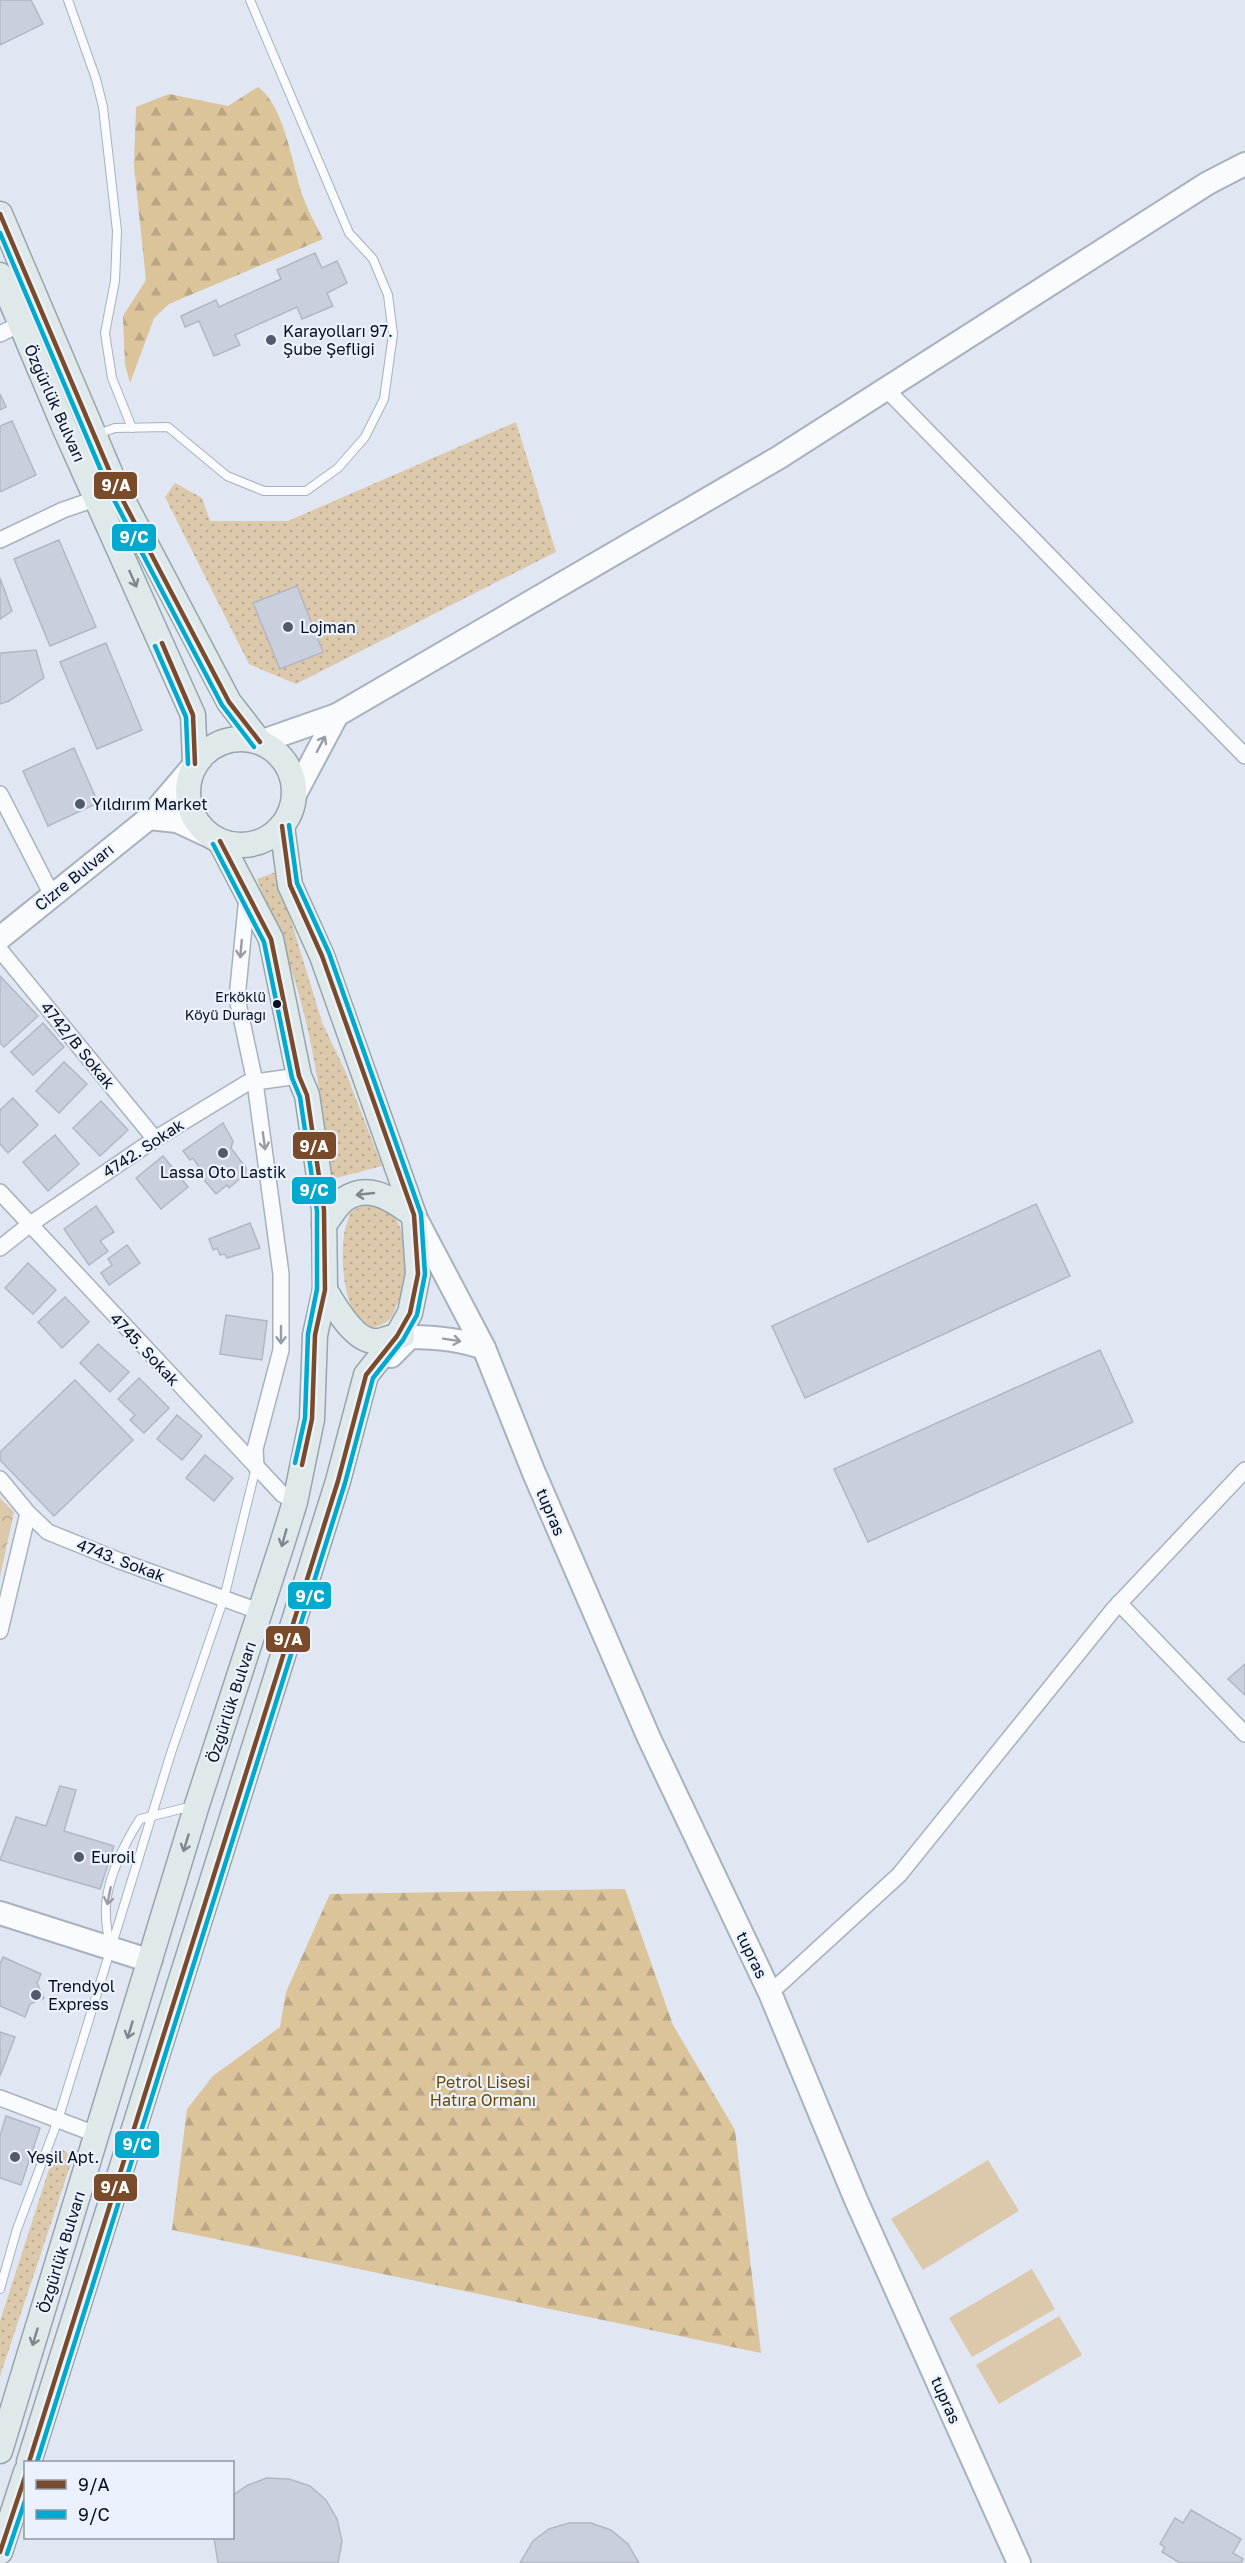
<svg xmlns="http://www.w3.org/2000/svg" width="1245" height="2563" viewBox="0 0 1245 2563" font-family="'Golos Text',sans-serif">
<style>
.grass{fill:url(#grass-dots)}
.forest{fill:url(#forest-firs)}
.park{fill:url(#park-crowns)}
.pitch{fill:#dcc8aa}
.building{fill:#cacfde;stroke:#b2b6c5;stroke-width:1.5}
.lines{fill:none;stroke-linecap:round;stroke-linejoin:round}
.lane-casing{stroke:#a8b1be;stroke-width:10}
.street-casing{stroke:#a8b1be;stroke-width:18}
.secondary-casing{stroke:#a8b1be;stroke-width:26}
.primary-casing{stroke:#95a5ac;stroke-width:27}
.lane{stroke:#fafbfd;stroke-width:8}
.street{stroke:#fafbfd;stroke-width:15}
.secondary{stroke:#fafbfd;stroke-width:22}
.primary{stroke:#e0e9ea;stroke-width:24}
.bus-1-casing{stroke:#ebf2fd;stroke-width:9}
.bus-2-casing{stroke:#ebf2fd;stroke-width:9}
.bus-1{stroke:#7a4b2a;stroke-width:4.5}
.bus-2{stroke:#00a9ce;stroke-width:4.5}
.oneway{stroke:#7d8790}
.oneway2{stroke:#989da5}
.poi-dot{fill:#525b6a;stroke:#ebf2fd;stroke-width:2}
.bus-dot{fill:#051021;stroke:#ebf2fd;stroke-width:2}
.labels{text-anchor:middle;stroke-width:4.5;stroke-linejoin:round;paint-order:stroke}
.bus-label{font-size:14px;fill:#051021;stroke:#ebf2fd;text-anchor:end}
.poi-label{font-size:16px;fill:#051021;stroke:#ebf2fd;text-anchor:start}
.street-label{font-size:16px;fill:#051021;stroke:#ebf2fd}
.park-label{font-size:16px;fill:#6b4a05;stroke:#ebf2fd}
.line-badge{stroke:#ebf2fd;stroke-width:2}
.badge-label{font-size:16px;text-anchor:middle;font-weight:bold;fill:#fff}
</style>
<defs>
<pattern id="grass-dots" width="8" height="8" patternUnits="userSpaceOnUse" patternTransform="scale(1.5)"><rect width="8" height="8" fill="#dcc8aa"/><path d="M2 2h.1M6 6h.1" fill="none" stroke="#bbab92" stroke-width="1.8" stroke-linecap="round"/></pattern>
<pattern id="forest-firs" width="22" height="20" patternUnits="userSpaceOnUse" patternTransform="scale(1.5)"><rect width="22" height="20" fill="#dbc39a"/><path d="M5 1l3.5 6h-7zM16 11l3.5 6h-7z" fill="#baa684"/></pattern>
<pattern id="park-crowns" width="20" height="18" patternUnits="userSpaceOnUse" patternTransform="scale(1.5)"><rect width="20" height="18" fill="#dcc8aa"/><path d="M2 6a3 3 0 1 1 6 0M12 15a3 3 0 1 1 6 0" fill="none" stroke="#bbab92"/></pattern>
</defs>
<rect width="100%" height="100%" fill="#e0e7f2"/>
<g class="grass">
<path d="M516,422L556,552L296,684L249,664L165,497L175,483L202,498L210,521H288Z"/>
<path d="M276,872L322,1022L346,1073L382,1166L332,1179C323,1112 313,1033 291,969C281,939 268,909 257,879Z"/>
<path d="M367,1203L391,1210C409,1236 410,1273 398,1302C396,1307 394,1314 390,1319C384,1325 377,1326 369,1329C344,1316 340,1261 344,1235C345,1227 348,1219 351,1212Z"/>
<path d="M62,2149L73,2157L0,2376V2321L53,2157Z"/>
</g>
<g class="forest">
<path d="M258,87C285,106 292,166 303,197C308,211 316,225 323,239L169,304L154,318L130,383L125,364L123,316L146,280L134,166L136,107L169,94L228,106Z"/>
<path d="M625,1889L673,2025L735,2130L761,2353L172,2230L187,2109L213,2076L280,2027L286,1992L330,1894Z"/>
</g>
<path class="park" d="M0,1498L14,1512L0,1577Z"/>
<g class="pitch">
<path d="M988,2160L1019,2211L923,2270L891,2219Z"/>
<path d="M1032,2269L1055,2309L972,2357L949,2318Z"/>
<path d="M1059,2316L1082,2355L999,2404L976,2365Z"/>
</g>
<g class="building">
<path d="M0,0H31L43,24L0,45Z"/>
<path d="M315,253L322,268L337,261L347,283L327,293L333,306L302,319L297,307L235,335L240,345L214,356L199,321L185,327L181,316L216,300L219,307L281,279L277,270Z"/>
<path d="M0,394L6,407L0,410Z"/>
<path d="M12,421L36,475L0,492V426Z"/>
<path d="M59,540L96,627L50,646L14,559Z"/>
<path d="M0,578L12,611L0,619Z"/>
<path d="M297,586L323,652L280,669L253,603Z"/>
<path d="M106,643L142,730L97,749L60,662Z"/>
<path d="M36,650L44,678L9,701L0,704V653Z"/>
<path d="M74,748L98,803L48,826L23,771Z"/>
<path d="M0,976L38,1016L4,1047L0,1043Z"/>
<path d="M43,1023L64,1047L33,1075L11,1052Z"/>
<path d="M64,1062L87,1084L59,1113L36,1091Z"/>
<path d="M13,1098L38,1125L8,1153L0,1144V1110Z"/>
<path d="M101,1101L128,1130L100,1156L73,1128Z"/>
<path d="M223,1123L233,1141L231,1148L246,1168V1174L229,1188L227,1185L216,1194L199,1174L202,1172L193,1158L190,1160L183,1151Z"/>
<path d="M55,1135L79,1164L48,1191L23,1162Z"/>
<path d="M163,1156L188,1187L161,1209L136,1178Z"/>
<path d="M1036,1204L1070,1276L805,1398L772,1326Z"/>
<path d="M96,1206L114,1232L100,1241L108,1251L89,1265L64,1229Z"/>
<path d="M250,1223L260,1248L227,1258L225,1254L220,1255L217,1248L213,1250L209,1239Z"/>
<path d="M127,1245L140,1263L109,1285L101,1273L112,1265L108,1259Z"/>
<path d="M28,1263L56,1290L33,1314L5,1288Z"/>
<path d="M65,1297L89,1322L62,1348L38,1322Z"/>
<path d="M226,1315L267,1321L262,1360L220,1354Z"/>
<path d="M98,1344L129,1372L110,1392L80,1363Z"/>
<path d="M1100,1350L1133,1422L868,1542L834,1469Z"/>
<path d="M139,1378L169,1408L144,1433L130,1420L135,1415L118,1399Z"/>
<path d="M75,1380L133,1440L54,1516L0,1460V1452Z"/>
<path d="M177,1415L202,1436L182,1460L157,1439Z"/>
<path d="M205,1455L233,1478L214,1501L186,1478Z"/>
<path d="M1245,1664V1695L1228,1679Z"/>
<path d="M60,1786L76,1790L64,1831L114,1846L100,1889L0,1860L16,1817L46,1826Z"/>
<path d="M3,1957L41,1974L37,1983L44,1998L30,2004L25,2017L0,2006V1964Z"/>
<path d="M0,2032L15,2037L0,2076Z"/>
<path d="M6,2116L40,2128L21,2185L0,2178V2136Z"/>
<path d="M267,2478L289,2479L310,2486L326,2500L337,2519L342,2541L338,2563H218L214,2538H232V2496L248,2485Z"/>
<path d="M1191,2510L1241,2539L1233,2553L1243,2559L1241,2563H1180L1162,2552L1165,2547L1160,2544L1175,2518L1183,2523Z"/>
<path d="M569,2523H591L611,2530L628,2544L639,2563H520L533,2541L549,2529Z"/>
</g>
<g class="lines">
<defs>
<g id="lane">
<path d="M68,0L96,79L103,107L117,231L115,281L105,333L112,378L132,428"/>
<path d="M98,434L115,428L168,427L227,476L264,491H306L338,468L365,437L384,399L393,334L388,295L373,259L349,233L250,0"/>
<path d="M109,1943C108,1934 106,1924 106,1915C104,1884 124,1844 140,1819L193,1806"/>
<path d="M0,2289L17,2229L58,2120L171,1753L224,1598L256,1467"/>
</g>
<g id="street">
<path d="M0,334L20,324"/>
<path d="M886,389L1245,756"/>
<path d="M0,540L63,510L98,498"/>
<path d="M0,794L52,895"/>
<path d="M247,897L237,998L255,1082L281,1274V1350L255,1449L256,1467"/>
<path d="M0,950L155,1139"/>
<path d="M0,1192L282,1494L295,1502"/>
<path d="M0,1248L29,1225L155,1139L247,1083L299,1076"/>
<path d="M0,1479L28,1513L48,1532L120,1561L261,1612"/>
<path d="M1119,1603L1245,1734"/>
<path d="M0,1631L28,1513"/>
<path d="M770,1993L899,1875L1113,1610L1245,1470"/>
<path d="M0,2098L98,2135"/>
</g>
<g id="secondary">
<path d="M337,715L778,458L1208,183L1245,164"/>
<path d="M260,742L337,715L294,796"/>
<path d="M195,764L149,818L177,821L220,841"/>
<path d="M0,938L149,818"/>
<path d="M484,1348L534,1473L649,1738L770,1993L856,2200L1019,2563"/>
<path d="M391,1356L410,1337C435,1337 459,1339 484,1348L414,1215"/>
<path d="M0,1913L138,1957L151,1959"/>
</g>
<g id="primary">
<path d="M0,214L118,491L229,702L260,742"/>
<path d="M0,275L65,429L193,715L195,764"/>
<circle cx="241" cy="792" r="53"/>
<path d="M324,1225C330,1217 337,1205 345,1199C370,1182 394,1201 414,1215"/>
<path d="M325,1290C334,1305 354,1341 374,1341C383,1342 392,1335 402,1336"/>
<path d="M0,2451L197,1805L282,1544L295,1502L312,1419L315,1335L325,1290L324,1210L307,1095L299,1076L271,939L220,841"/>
<path d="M29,2462L338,1481L366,1375L397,1336L410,1313L418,1274L414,1215L322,956L290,885L282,826"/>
<path d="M0,2552L26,2472"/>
</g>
</defs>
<use href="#lane" class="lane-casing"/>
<use href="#street" class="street-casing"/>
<use href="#secondary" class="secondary-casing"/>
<use href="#primary" class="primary-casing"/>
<use href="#lane" class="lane"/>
<use href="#street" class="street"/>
<use href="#secondary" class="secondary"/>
<use href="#primary" class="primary"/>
<defs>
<g id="bus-1">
<path d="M0,214L118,491L229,702L260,742"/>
<path d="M162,643L193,715L195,764"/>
<path d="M220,841L271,939L299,1076L307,1095L324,1210L325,1290L315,1335L312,1419L302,1465"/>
<path d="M29,2462L338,1481L366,1375L397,1336L410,1313L418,1274L414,1215L322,956L290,885L282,826"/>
<path d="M0,2552L26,2474"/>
</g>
<g id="bus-2">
<path d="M0,233L111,494L222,705L254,747"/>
<path d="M155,646L186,717L188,764"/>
<path d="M213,844L264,942L292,1078L300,1097L317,1211V1289L308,1334L305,1418L295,1463"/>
<path d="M37,2462L345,1483L373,1378L403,1340L417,1315L425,1274L421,1214L329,953L297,883L289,825"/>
<path d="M7,2554L26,2498"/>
</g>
</defs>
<use href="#bus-1" class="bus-1-casing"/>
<use href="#bus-2" class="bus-2-casing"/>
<use href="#bus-1" class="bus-1"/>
<use href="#bus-2" class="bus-2"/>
</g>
<defs><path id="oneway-shaft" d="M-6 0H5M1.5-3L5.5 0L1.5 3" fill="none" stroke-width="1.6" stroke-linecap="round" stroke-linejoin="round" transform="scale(1.5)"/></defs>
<g class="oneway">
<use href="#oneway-shaft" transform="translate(133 579) rotate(66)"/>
<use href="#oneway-shaft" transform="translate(365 1194) rotate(174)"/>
<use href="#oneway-shaft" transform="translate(284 1538) rotate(106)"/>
<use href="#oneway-shaft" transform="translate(186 1843) rotate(107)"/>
<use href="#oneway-shaft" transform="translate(130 2030) rotate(107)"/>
<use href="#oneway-shaft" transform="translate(35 2337) rotate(107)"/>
</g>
<g class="oneway2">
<use href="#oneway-shaft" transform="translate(321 744) rotate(-62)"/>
<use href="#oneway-shaft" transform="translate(241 949) rotate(95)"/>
<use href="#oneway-shaft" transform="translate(264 1141) rotate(82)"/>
<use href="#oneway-shaft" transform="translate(281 1335) rotate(90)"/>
<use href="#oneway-shaft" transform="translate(452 1340) rotate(9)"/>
<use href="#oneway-shaft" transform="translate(109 1896) rotate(101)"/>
</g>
<g class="poi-dot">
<circle cx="271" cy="340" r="6"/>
<circle cx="288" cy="627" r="6"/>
<circle cx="80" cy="804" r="6"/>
<circle cx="223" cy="1153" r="6"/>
<circle cx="79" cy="1857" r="6"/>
<circle cx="36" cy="1995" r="6"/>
<circle cx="15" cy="2157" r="6"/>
</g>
<circle class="bus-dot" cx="277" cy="1004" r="5"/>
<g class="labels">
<g class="bus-label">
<text x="266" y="1002">Erköklü<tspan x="266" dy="18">Köyü Durağı</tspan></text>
</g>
<g class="poi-label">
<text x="283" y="337">Karayolları 97.<tspan x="283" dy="18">Şube Şefliği</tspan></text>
<text x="300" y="633">Lojman</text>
<text x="92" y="810">Yıldırım Market</text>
<text x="223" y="1178" text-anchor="middle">Lassa Oto Lastik</text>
<text x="91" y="1863">Euroil</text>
<text x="48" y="1992">Trendyol<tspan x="48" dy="18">Express</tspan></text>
<text x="27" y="2163">Yeşil Apt.</text>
</g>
<g class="street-label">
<text transform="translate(55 403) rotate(66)" y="6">Özgürlük Bulvarı</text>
<text transform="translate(74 877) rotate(-39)" y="6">Cizre Bulvarı</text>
<text transform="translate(78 1045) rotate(51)" y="6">4742/B Sokak</text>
<text transform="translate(143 1148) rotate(-33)" y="6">4742. Sokak</text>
<text transform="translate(145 1349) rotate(47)" y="6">4745. Sokak</text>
<text transform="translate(551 1512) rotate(67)" y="6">tupras</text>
<text transform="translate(121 1560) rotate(21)" y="6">4743. Sokak</text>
<text transform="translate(231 1702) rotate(-72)" y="6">Özgürlük Bulvarı</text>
<text transform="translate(752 1955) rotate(64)" y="6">tupras</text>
<text transform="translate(61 2252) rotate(-73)" y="6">Özgürlük Bulvarı</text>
<text transform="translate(946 2400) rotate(66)" y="6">tupras</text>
</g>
<g class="park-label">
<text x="483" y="2088">Petrol Lisesi<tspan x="483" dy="18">Hatıra Ormanı</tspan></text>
</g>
</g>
<g class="line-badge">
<rect x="93" y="471" width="45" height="29" rx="6" fill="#7a4b2a"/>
<rect x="111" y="523" width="46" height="29" rx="6" fill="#00a9ce"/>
<rect x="292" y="1131" width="45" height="29" rx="6" fill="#7a4b2a"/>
<rect x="291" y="1176" width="46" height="29" rx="6" fill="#00a9ce"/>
<rect x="287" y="1581" width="45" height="29" rx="6" fill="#00a9ce"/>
<rect x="265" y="1625" width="46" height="28" rx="6" fill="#7a4b2a"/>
<rect x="114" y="2130" width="46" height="29" rx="6" fill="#00a9ce"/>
<rect x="93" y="2173" width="45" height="29" rx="6" fill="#7a4b2a"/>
</g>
<g class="badge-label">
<text x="116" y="491">9/A</text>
<text x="134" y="543">9/C</text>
<text x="314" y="1152">9/A</text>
<text x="314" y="1196">9/C</text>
<text x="310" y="1602">9/C</text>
<text x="288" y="1645">9/A</text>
<text x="137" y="2150">9/C</text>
<text x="115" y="2193">9/A</text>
</g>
<rect x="24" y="2461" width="210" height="78" fill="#ebf2fd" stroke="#8f98a5" stroke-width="1.5"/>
<rect x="36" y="2480" width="30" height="9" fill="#7a4b2a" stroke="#8f98a5" stroke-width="1.5"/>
<text x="78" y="2491" font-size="18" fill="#051021">9/A</text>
<rect x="36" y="2510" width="30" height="9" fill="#00a9ce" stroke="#8f98a5" stroke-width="1.5"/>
<text x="78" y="2521" font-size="18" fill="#051021">9/C</text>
</svg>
